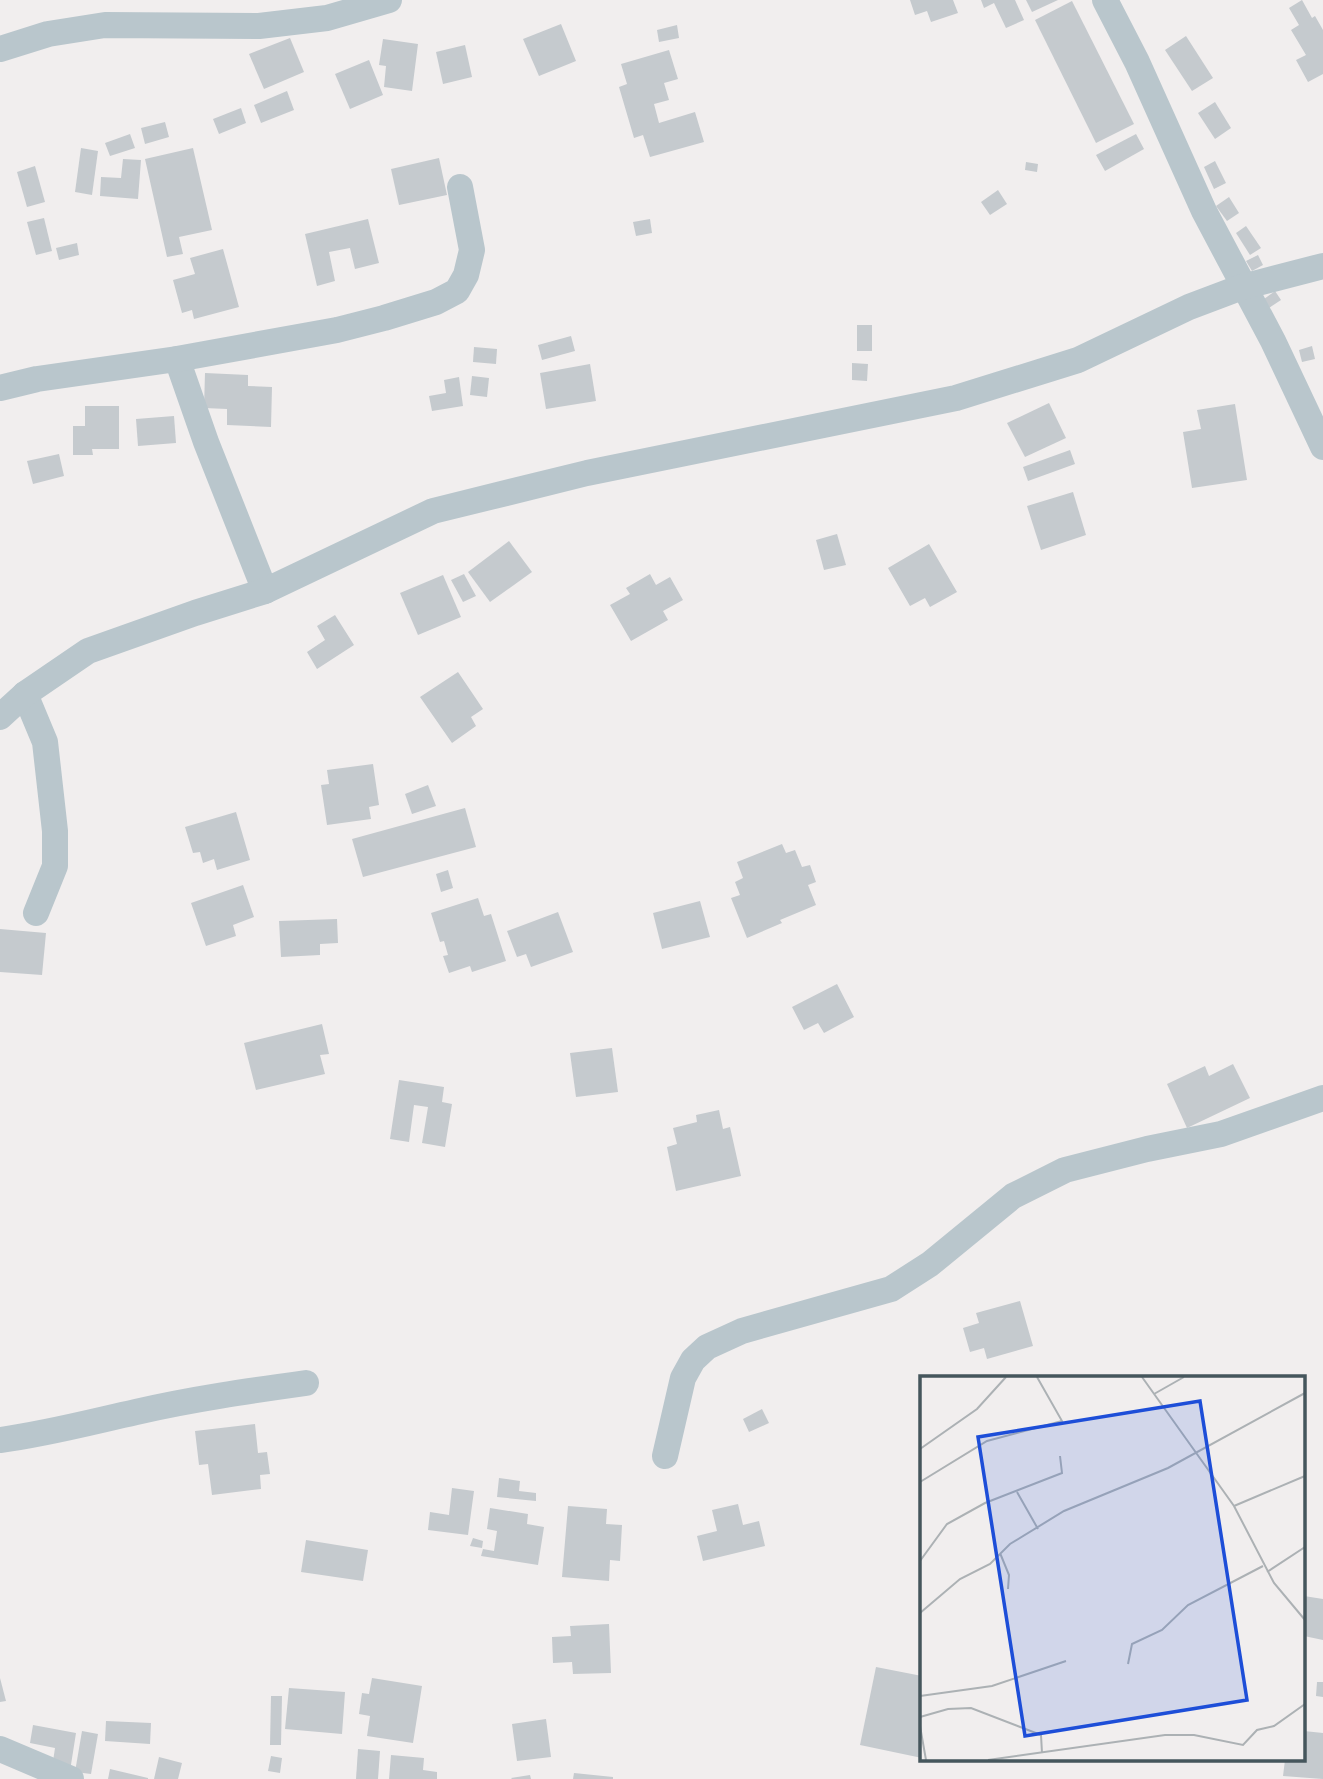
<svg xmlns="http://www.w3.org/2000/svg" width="1323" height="1779" viewBox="0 0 1323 1779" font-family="'Varela Round',sans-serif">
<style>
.building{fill:#c5cace}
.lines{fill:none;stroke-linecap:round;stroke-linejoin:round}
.street{stroke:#b9c6cc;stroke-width:26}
.inset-road{fill:none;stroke:#acb1b4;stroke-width:2}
.view{fill:#1d4ed8;fill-opacity:0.15;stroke:#1d4ed8;stroke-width:3.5}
.inset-edge{fill:none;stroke:#45565c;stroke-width:3.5}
</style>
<rect width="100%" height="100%" fill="#f1eeee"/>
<g class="building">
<path d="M910,0H953L958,13L931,22L927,11L915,15Z"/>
<path d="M981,0H1015L1024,20L1006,28L994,3L984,8Z"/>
<path d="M1026,0H1058L1032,12Z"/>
<path d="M1302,0L1312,18L1315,16L1323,30V74L1308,82L1296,60L1306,55L1291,30L1299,25L1289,8Z"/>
<path d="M1072,1L1134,124L1096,143L1035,20Z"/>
<path d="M561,24L576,61L539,76L523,39Z"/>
<path d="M677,25L679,38L659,42L657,30Z"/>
<path d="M1186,36L1213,78L1192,91L1165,50Z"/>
<path d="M290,38L304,72L264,89L249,54Z"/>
<path d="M383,39L418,44L412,91L384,87L386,66L379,65Z"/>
<path d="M465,45L472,77L443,84L436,52Z"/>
<path d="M669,50L678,79L664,83L669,100L654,104L659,123L695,112L704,142L650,157L643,135L634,138L619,87L627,84L621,64Z"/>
<path d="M369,60L383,95L350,109L335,74Z"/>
<path d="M287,91L294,110L261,123L254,105Z"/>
<path d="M1215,102L1231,128L1215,139L1198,113Z"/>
<path d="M241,108L246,123L219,134L213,119Z"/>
<path d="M165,122L169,137L145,144L141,128Z"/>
<path d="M130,134L135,148L110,156L105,143Z"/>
<path d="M1136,134L1144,149L1105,171L1096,155Z"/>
<path d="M81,148L98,151L92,195L75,192Z"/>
<path d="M193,148L212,230L179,237L183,254L167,257L145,159Z"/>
<path d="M439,158L447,195L399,205L391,169Z"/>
<path d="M123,159L141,160L138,199L100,196L101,177L121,178Z"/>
<path d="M1215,161L1226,183L1214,189L1204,167Z"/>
<path d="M1026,162L1038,164L1037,172L1025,170Z"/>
<path d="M35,166L45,202L27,207L17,172Z"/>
<path d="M998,190L1007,204L990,215L981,202Z"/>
<path d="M1229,197L1239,213L1227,221L1216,206Z"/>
<path d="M44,218L52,251L36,255L27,222Z"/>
<path d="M368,219L379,263L355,269L350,248L329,252L335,281L317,286L305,234Z"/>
<path d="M650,219L652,233L636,236L633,222Z"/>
<path d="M1246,226L1261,248L1250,255L1236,233Z"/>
<path d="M77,243L79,255L59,260L56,248Z"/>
<path d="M223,249L239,307L194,319L192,310L182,313L173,280L195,274L190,258Z"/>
<path d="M1258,255L1263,265L1252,271L1246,261Z"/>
<path d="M1275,291L1281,300L1269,308L1264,299Z"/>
<rect x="857" y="325" width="15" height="26"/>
<path d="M571,336L575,351L542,360L538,345Z"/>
<path d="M1312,346L1315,359L1302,362L1299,350Z"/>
<path d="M474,347L497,349L496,364L473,362Z"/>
<path d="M852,363L868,364L867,381L852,380Z"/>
<path d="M590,364L596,401L546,409L540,373Z"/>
<path d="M205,373L248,375V386L272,387L271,427L227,425V409L204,408Z"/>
<path d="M472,376L489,378L487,397L470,395Z"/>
<path d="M459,377L463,406L432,411L429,396L446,393L444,380Z"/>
<path d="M1049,403L1066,438L1025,457L1007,423Z"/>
<path d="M1235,404L1247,480L1192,488L1183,432L1201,429L1197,410Z"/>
<path d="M85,406H119V449H92L93,455H73V426H85Z"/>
<path d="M174,416L176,443L138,446L136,419Z"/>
<path d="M1070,450L1075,464L1028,481L1023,467Z"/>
<path d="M59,454L64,476L33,484L27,461Z"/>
<path d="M1073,492L1086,535L1041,550L1027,506Z"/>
<path d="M837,534L846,565L824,570L816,540Z"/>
<path d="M509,541L532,572L490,602L468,572Z"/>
<path d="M929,544L957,592L930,607L925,598L910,606L888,568Z"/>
<path d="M464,574L476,596L463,602L451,580Z"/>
<path d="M650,574L656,585L670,577L683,600L663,611L668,620L631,641L610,605L630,594L626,588Z"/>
<path d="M443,575L461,617L418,635L400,593Z"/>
<path d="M335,615L354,645L317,669L307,652L325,640L317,626Z"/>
<path d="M458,672L483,709L471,717L476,726L452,743L420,697Z"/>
<path d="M373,764L379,805L369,807L371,819L327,825L321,785L329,784L327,770Z"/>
<path d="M428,785L436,806L412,814L405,794Z"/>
<path d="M465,808L476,847L363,877L352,839Z"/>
<path d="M236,812L250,860L217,870L214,859L203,863L200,852L193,853L185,827Z"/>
<path d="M782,844L786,853L795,850L802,867L810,865L816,882L808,885L816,905L780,920L782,923L747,938L731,898L740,895L735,882L743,878L737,862Z"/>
<path d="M448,870L453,888L441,892L436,874Z"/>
<path d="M243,885L254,917L233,925L236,936L206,946L191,903Z"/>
<path d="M478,898L484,916L491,914L506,961L472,972L470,966L449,973L443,956L448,955L444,941L440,942L431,913Z"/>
<path d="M700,901L710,937L662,949L653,913Z"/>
<path d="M558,912L573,952L531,967L526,954L517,957L507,931Z"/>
<path d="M337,919L338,943L320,944V955L281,957L279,921Z"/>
<path d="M0,929L46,933L42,975L0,972Z"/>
<path d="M837,984L854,1017L824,1033L818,1023L804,1030L792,1007Z"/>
<path d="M322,1024L329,1054L320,1055L325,1074L256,1090L244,1043Z"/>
<path d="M612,1048L618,1092L576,1097L570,1053Z"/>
<path d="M1233,1064L1250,1098L1187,1128L1167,1084L1205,1066L1209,1076Z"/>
<path d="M399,1080L444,1087L442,1102L452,1104L445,1147L422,1143L428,1107L414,1105L409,1142L390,1139Z"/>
<path d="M719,1110L723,1129L730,1127L741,1176L676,1191L667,1147L677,1144L673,1128L697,1122L696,1115Z"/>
<path d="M1020,1301L1033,1346L987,1359L984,1348L970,1352L963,1328L979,1323L976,1313Z"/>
<path d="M762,1409L769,1423L749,1432L743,1419Z"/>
<path d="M255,1424L258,1453L267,1452L270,1474L260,1475L261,1489L212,1495L208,1464L199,1465L195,1431Z"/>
<path d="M499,1478L520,1481L519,1491L536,1493V1501L497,1497Z"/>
<path d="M452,1488L474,1491L468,1535L428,1530L430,1512L449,1515Z"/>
<path d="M738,1504L743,1525L759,1521L765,1546L703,1561L697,1536L717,1531L712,1510Z"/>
<path d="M568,1506L607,1509L606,1524L622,1525L620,1561L610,1560L609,1581L562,1577Z"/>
<path d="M490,1508L528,1514L527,1524L544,1527L538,1565L481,1556L483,1549L494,1551L497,1531L487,1529Z"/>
<path d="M473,1538L483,1541L482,1548L470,1546Z"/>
<path d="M306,1540L368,1550L363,1581L301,1572Z"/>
<path d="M1304,1596L1323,1599V1640L1304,1636Z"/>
<path d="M609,1624L611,1673L573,1674L572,1662L553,1663L552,1637L571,1636L570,1626Z"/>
<path d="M876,1667L922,1676V1758L860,1745Z"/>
<path d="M0,1678L6,1701L0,1702Z"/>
<path d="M372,1678L422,1686L413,1743L367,1736L370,1716L359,1714L362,1693L369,1694Z"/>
<path d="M1317,1682H1323V1697L1316,1696Z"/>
<path d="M289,1688L345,1692L342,1734L285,1729Z"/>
<path d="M271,1696H282L281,1745H270Z"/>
<path d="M546,1719L551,1757L517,1761L512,1724Z"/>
<path d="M106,1721L151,1723L150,1744L105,1741Z"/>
<path d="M33,1725L76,1733L70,1771L52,1768L55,1748L30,1743Z"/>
<path d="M82,1731L98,1734L91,1774L75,1772Z"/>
<path d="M1304,1731L1323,1733V1779L1283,1776L1285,1760H1304Z"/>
<path d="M358,1749L380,1751L378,1779H356Z"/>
<path d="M391,1755L424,1758L423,1770L437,1772V1779H389Z"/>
<path d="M271,1756L282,1758L280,1773L268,1771Z"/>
<path d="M159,1757L182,1763L178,1779H154Z"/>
<path d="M110,1769L148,1778V1779H108Z"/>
<path d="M574,1773L613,1777V1779H573Z"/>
<path d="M530,1775L531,1779H512L511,1778Z"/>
</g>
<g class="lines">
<g class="street">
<path d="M1105,0L1137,62L1204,211L1273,341L1323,447"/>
<path d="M0,49L48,34L105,25L259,26L327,18L389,0"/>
<path d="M177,359L206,442L265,591"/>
<path d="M0,388L37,379L177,359L337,330L384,318L436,302L457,291L466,275L472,250L460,187"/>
<path d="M25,694L45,742L55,831V866L36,913"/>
<path d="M0,717L25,694L88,651L195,613L265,591L433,511L587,473L956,398L1078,360L1189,307L1242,287L1323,266"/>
<path d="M0,1440C46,1434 91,1422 136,1412C192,1399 249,1391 306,1383"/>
<path d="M665,1456L683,1378L693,1360L707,1347L742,1331L891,1289L930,1264L1013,1196L1065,1170L1147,1149L1221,1134L1323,1098"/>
<path d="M0,1749L71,1779"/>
</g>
</g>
<g transform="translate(920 1376)">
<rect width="385" height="385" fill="#f1eeee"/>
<path class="inset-road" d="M222,1L314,130L354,207L385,244M234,18L264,1M0,73L57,33L86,1M0,106L67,65L142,45L117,1M97,116L118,153M314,130L385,100M80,177L89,199L88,213M0,185L27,148L65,127L142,97L140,80M347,196L385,171M0,237L40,203L70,188L90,168L144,135L248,92L385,17M208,288L212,268L242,254L268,229L343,190M0,320L72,310L146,285M0,341L28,333L51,332L121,359L122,377M0,350L6,384M68,384L245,359H274L323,369L337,354L354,350L385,328"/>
<path class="view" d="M280,25L327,324L105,360L58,61Z"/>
<rect width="385" height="385" class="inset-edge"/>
</g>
</svg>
